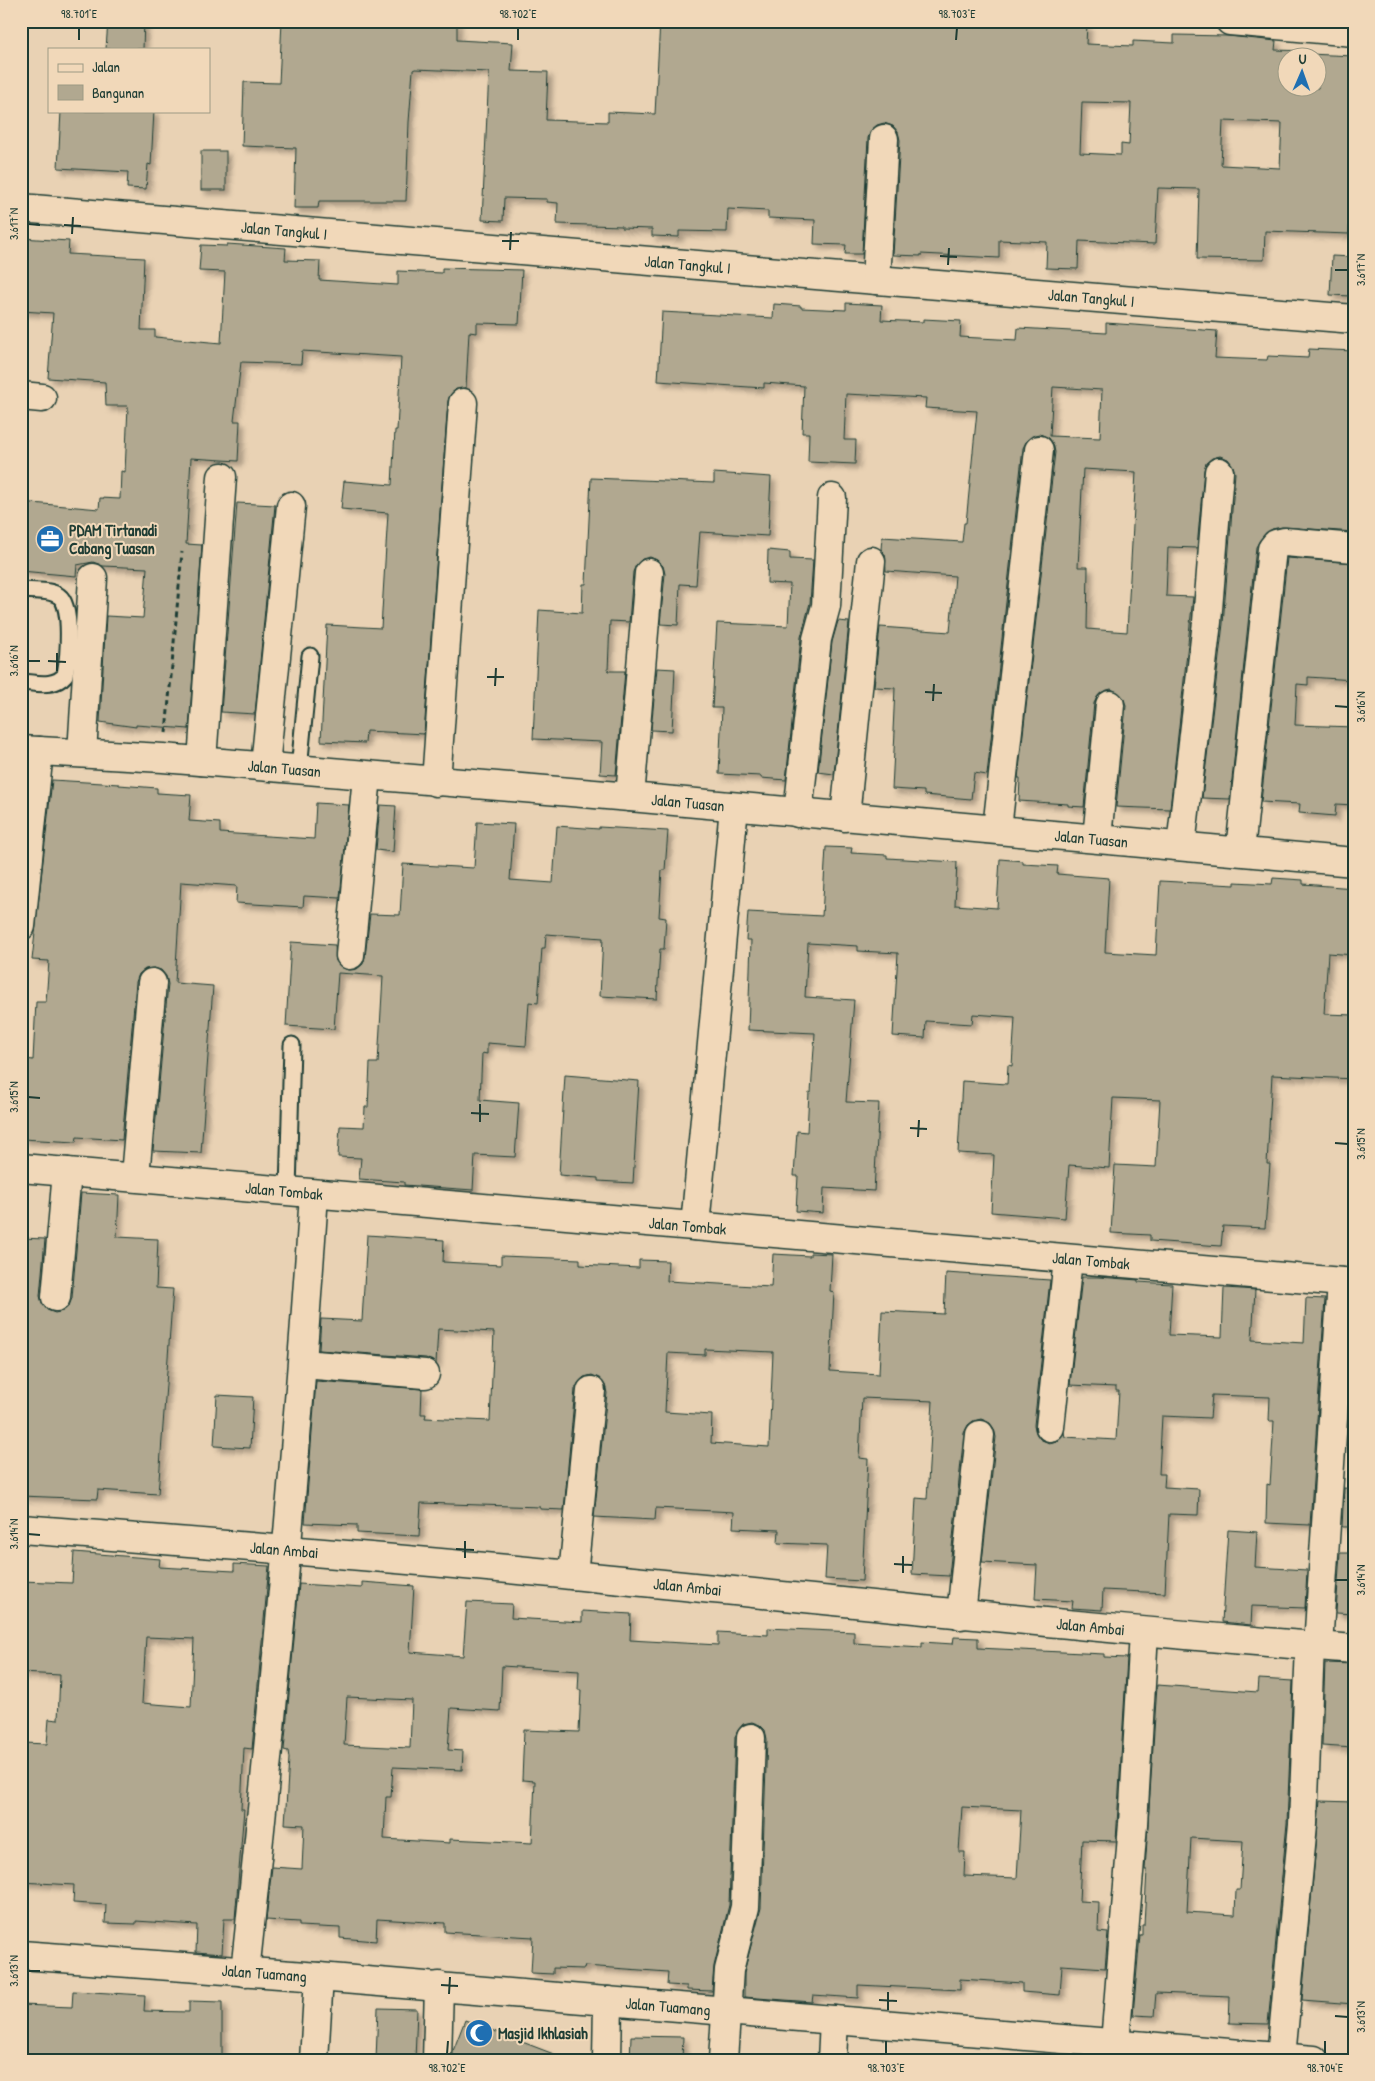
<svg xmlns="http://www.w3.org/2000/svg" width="1375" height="2081" viewBox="0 0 1375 2081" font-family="'Patrick Hand',sans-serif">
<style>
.building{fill:#b1a890;stroke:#1f3d34;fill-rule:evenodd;filter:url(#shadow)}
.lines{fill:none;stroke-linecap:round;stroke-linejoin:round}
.service-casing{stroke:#1f3d34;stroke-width:19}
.minor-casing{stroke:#1f3d34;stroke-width:31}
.tertiary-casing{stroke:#1f3d34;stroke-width:31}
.path{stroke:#1f3d34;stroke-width:3;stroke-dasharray:5 4;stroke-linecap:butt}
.service{stroke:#f1d8b9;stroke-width:15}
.minor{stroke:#f1d8b9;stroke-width:28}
.tertiary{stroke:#f1d8b9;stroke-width:28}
.ticks{fill:none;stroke:#1f3d34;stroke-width:2}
.labels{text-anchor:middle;stroke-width:4;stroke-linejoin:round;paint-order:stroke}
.street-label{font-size:16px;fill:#1f3d34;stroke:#f1d8b9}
.poi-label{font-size:16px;font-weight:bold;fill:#1f3d34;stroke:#f1d8b9;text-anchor:start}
.neatline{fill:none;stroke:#1f3d34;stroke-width:2}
.ticks-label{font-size:12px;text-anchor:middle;fill:#1f3d34}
</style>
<defs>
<filter id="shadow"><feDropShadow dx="4.5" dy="4.5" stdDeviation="2.5" flood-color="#0004"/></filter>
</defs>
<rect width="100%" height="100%" fill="#e9d2b4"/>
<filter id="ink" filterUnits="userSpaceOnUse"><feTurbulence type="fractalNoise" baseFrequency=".02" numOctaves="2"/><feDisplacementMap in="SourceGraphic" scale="10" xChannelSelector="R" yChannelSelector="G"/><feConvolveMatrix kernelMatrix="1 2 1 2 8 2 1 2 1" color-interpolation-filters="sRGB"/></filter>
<g filter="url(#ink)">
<g class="building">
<path d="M108,21H144L143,49H106Z"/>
<path d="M282,21H457V40L513,43L511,71L548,72L546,120L608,122V112L655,114L660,21L1049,22V24L1087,25L1086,44L1133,46V41L1174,43V35L1228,36L1276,41L1275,50L1308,51V54L1354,56V182H1351L1349,234L1265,231L1264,260L1197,259L1199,189L1158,188L1155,244L1079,241L1078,269L1046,268L1047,242L999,240V258L921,254V256L893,255L900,140L898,132L893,126L884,123L877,125L871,130L868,138L862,254H845L846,245L814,244L815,220L768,218V211L728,209L727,232L679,231V237L652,236V229L622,228V226L557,224L558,203L547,202V199L504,198L503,221L482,220L489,72L415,69L413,70L409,122L406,201H319L318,208H294L296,148L242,146L244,82L279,83ZM1288,58H1318V88H1288ZM1082,102L1131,103L1129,145L1121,144V155L1080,153ZM1223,121L1282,123L1280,168L1221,165Z"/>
<path d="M61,111H154L151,165L148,164L146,189L127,188L128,172L58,168Z"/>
<rect x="201" y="151" width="25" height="39"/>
<path d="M21,238L69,241L68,254L144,258L141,330H155V337L221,343L225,272L199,271L201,245L227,246V244L286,248L285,260L320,261L319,280L398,285V271L442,273V268L522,270L519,324L477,323V333L469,332L466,388L456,389L450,395L448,401L424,734L366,731L365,743L321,741L327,625L381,628L388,513L341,509L344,481L392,485L395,430H397L401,357L302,351L301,364L241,362L234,421H240L238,461L191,458L186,544L202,545L189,729L136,725V727L100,722L106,616L143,618L147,568L103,566L93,562L77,565L76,576L21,571V502L99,509L100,498L120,499L121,471L125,472L128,406H106L105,382L48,378L53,313L21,311Z"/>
<path d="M1332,256L1352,257L1351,296L1330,295Z"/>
<path d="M846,303L882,305L881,320L923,322V319L961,321L960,337L1017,340L1018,328L1106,333V323L1217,331L1215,358L1267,360L1268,356L1308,358L1309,349L1354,351V532L1282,527L1272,529L1260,540L1256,547L1230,799L1202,798L1223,624L1235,473L1233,466L1228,459L1220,456L1212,458L1206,463L1204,470L1197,548L1168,547L1166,596L1193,597L1170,809L1116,807L1126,706L1124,699L1119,693L1111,689L1104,691L1098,696L1094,703L1084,807L1068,806V804L1019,801L1020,778H1018L1055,452L1053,444L1049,438L1040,434L1032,436L1027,440L1023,448L987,775L974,773L971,799L924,795V791L892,789L895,731H893L895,688L874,687L880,627L950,632L955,576L886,571L885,555L881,549L882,537L962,542L964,523H966L977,411L925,408L926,398L846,394L844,440H856L855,464L808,462L809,433H802L804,386L764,383V388L658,381L662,312L773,318L774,304L801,306V308L846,310ZM1053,387L1102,390L1100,438L1050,436ZM1083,469L1136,472L1127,632L1087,629L1088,567H1078Z"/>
<path d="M714,473L771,477L768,536L700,532L696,585L680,584L678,625L660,624L665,574L663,566L657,560L650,557L642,559L636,565L633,572L629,622L610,621L608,671H625L616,775L600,774L602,742L533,739L539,610L582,613L583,584H586L591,478L714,483Z"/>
<path d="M237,503L275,505L255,714L221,712Z"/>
<path d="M768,550L790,552V559L813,560L810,603L801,637L786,780L761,778V776L719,774L722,708H712L717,623L788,626L790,584L767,583Z"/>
<path d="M1287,558L1354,563V680L1308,677V685L1297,684L1295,725L1354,727V805L1336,804L1335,816L1299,813L1300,804L1261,802Z"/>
<path d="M838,621L849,622L834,774L818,772L832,642Z"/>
<path d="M657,668L675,669L672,731L651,730Z"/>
<path d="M52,780L119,784V785L157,788V793L191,795L189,821L220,823V833L314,839L316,803L349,805L340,898L304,896L303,907L236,903L237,886L181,882L175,983L213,986L201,1153L153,1151L168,984L166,976L161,970L154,968L145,969L139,974L136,982L122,1140L77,1137L76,1142L22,1139L26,1059L33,1060L36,1002H46L49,961L32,960Z"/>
<path d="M380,805L396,806L393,852L376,850Z"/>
<path d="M477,822L514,824L510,880L553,883L557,826L599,829V827L668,831L665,870H662L659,917L666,918L664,949H660L657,999L600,996L603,938L546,934L545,948H542L538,1003L529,1002L526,1046L487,1043V1054L482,1053L480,1100L519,1103L515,1157L475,1155L473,1190L404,1185V1182L359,1179L361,1158L338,1157L340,1126L364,1127L365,1107H368L370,1063H378L383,976L338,973L334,1029L286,1026L291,942L335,945L336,961L341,967L348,970L357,969L363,964L365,957L370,914L400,915L403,864L474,868Z"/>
<path d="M826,847L852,848L851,853L887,855V858L957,862L955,905L997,908L1000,859L1023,861V864L1058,866L1057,874L1109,878L1105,952L1156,955L1160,881L1235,885V882L1272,884L1273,878L1303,880V884L1354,888V955L1328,953L1324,1014L1354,1015V1079L1272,1075L1267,1164H1270L1265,1228L1223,1226L1221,1246L1150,1241V1235L1111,1233L1115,1165L1156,1167L1160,1100L1113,1098L1109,1168L1069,1165L1065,1218L991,1212L994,1155L958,1153L962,1081L1007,1084L1008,1065L1012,1066L1015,1017L973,1014L972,1024L926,1021L925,1038L893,1036L898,953L858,951V946L808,943L805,997L854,1000L846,1102L879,1103L874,1191L824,1188L823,1213L796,1211L798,1176H794L797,1131L807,1132L809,1092L811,1093L815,1033L748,1030L751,940H746L748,912L822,916Z"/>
<path d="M565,1075L639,1081L633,1183L598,1181V1178L559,1175Z"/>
<path d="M81,1193L119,1195L117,1237L158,1239L156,1288L173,1289L158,1494L98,1490L97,1499L21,1496V1238L45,1239L40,1296L42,1303L47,1310L55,1313L63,1311L69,1306L72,1298Z"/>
<path d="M367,1235L444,1240L443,1262L501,1265V1256L580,1259V1265L639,1268V1260L668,1261L667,1281L771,1287L773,1254L810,1256V1253L832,1254L830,1291L834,1292L830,1371L879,1374L882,1311L944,1314L946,1273L1050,1280L1034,1425L1036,1433L1040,1439L1049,1443L1057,1441L1064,1432L1065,1437L1116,1440L1119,1391H1116V1387L1070,1385L1082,1277H1098L1138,1280V1282L1172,1284L1169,1335L1222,1337L1224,1288L1241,1289L1255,1290L1252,1340L1304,1343L1306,1298L1325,1299L1310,1525L1266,1523L1267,1484L1270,1485L1274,1421H1269L1270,1397L1212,1395L1210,1418L1162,1416L1159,1474H1165L1164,1487L1199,1489L1198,1515L1169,1514L1165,1593L1103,1590L1102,1610L1072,1608L1073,1601L1035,1599L1037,1565L982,1562L996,1437L994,1429L990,1423L981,1419L973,1421L968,1425L964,1433L949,1576L912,1574L916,1498L927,1499L933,1401L862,1398L859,1458L868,1459L862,1581L825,1579L827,1545L778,1543L779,1530L733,1528L734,1512L656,1508L655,1520L594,1517L607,1393L605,1385L600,1379L592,1375L584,1377L579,1382L575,1389L564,1510L540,1509V1507L421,1503L419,1536L357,1533V1525L305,1523L316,1381L422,1389L421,1414H426L425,1418L490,1421L494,1332L438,1329L436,1364L426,1358L319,1350L321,1319L362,1321ZM705,1349L773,1352L769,1447L711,1443L712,1415L665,1412L668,1353L705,1355Z"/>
<path d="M1354,1341V1419H1349Z"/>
<path d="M217,1395L253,1397L250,1448L214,1446Z"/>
<path d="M1344,1488L1354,1489V1527H1342Z"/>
<path d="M1228,1530L1257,1532L1255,1567L1307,1570L1305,1608L1252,1606L1251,1625L1222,1622Z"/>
<path d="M74,1552L160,1559L159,1567L234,1571V1564L269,1566L252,1749L244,1748L241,1809H244L235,1919H224L222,1954L196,1952L197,1925L136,1921V1924L105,1923L106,1905L73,1903L74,1885L21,1882V1787L24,1743L47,1744L49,1719L58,1720L60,1675L21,1673V1581L72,1583ZM146,1637L194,1639L191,1707L142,1703Z"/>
<path d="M1340,1553H1354V1614L1336,1613Z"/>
<path d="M362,1582L414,1586L410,1652L463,1656L467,1602L512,1604L511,1618L582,1622V1611L631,1614L630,1640L718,1645V1632L768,1635V1628L854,1632V1643L922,1647V1642L953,1644L954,1637L978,1638V1648L1104,1654V1657L1127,1658L1116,1841L1082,1840L1079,1901L1099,1902L1098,1932L1108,1933L1105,1968L1062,1965L1060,1995L1022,1992V1983L960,1979V1990L858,1985V1998L813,1995L812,2002L744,1997V1972L761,1908L767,1739L765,1730L760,1725L752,1722L743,1724L738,1730L735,1737L729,1905L714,1966L712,1991L687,1990V1986L667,1985L668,1972L585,1966L584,1969L553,1968V1974L531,1973L533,1937L445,1932V1923L377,1919L376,1941L340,1938V1928L299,1926V1922L266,1920L272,1867L302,1869L304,1825L285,1824L289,1758L288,1751L284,1750L299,1584L362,1588ZM502,1666L579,1671L578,1690H581L579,1732L524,1730L522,1780L535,1781L532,1843L450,1839V1843L384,1839L386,1797H391L393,1767L462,1770L463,1751L448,1750L451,1708L500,1711ZM347,1697L412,1700L410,1748L344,1745ZM962,1807L1021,1810L1017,1878L964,1876L965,1852H959Z"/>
<path d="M1325,1663L1354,1664V1748L1322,1746Z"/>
<path d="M1259,1679L1293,1681L1287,1823L1268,2024L1229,2023L1230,1996L1156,1993L1154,2016L1133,2015L1140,1935H1142V1925H1144L1147,1870H1145L1157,1685L1258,1692ZM1191,1838L1243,1841L1240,1890H1236L1235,1915L1187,1912Z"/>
<path d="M1320,1801L1354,1802V2004L1302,2000Z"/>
<path d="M73,1991L145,1995L144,2011L189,2012V2001L222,2002V2060H21V2005L72,2007Z"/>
<path d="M378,2008L417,2009L415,2060H376Z"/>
<path d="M465,2020L564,2058V2060H453V2051Z"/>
<path d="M631,2036L683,2037L682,2060H630Z"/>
</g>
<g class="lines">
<defs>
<g id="service">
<path d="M21,590C32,591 50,589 59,596C73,606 68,659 65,675C54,688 37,683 21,682"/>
<path d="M299,769L310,656"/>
<path d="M288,1191L292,1045"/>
</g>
<g id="minor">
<path d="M1230,21L1354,32"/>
<path id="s1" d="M21,208L828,276L1354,319"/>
<path d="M876,280L884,139"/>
<path d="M21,396L42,398"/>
<path d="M82,753L93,578"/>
<path d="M202,761L222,477"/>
<path d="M265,766L291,506"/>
<path d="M436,782L463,403"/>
<path d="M630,797L649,573"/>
<path d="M798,813L817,639L826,606L832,498"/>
<path d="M845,817L871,561"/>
<path d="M997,829L1039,450"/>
<path d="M1097,838L1110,705"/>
<path d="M1181,846L1207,622L1219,472"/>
<path d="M1240,851L1272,549L1276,544L1285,542L1354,548"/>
<path d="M21,926L39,751"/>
<path d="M350,955L367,776"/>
<path id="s2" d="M21,1168L1354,1283"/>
<path d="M135,1176L152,983"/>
<path d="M695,1226L734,807"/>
<path d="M56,1297L67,1172"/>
<path d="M303,1364L425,1374"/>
<path d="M1050,1427L1068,1259"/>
<path id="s3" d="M21,1529C205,1543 388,1557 571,1575C832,1600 1092,1629 1354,1649"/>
<path d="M573,1575L591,1391"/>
<path d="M961,1615L980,1435"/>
<path d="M1318,1646L1342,1282"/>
<path id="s4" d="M21,1955L319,1977L1314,2060"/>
<path d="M245,1972C273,1713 297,1454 314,1194"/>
<path d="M1115,2043L1133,1824L1144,1632"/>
<path d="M1281,2057L1303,1824L1310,1645"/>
<path d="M314,2060L319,1977"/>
<path d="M437,2060L439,1986"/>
<path d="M607,2060L608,2001"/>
<path d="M723,2060L729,1970L745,1907L751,1738"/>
<path d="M832,2060L834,2020"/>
</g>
<g id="tertiary">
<path id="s5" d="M21,750L163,758L630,797L1354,862"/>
</g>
</defs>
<use href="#service" class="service-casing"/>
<use href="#minor" class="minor-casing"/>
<use href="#tertiary" class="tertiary-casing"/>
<path class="path" d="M166,733L182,552"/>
<use href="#service" class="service"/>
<use href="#minor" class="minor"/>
<use href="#tertiary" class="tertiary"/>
</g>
</g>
<path class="ticks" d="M79,40V28M518,40V28M956,40L957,28M28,224L40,225M64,225L81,226M72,234L73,217M502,241H519M510,250L511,232M940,256L957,257M948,265L949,248M1335,270H1348M28,661H40M48,661L66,662M57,671V653M487,677H504M495,686L496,668M925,692L942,693M933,701L934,684M1335,706L1348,707M28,1097L40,1098M471,1113L489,1114M480,1122V1104M910,1128L927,1129M918,1137L919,1120M1335,1143L1348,1144M28,1534L40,1535M456,1549L474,1550M465,1558V1541M894,1564L912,1565M903,1573V1556M1335,1580H1348M28,1971H40M441,1985L458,1986M449,1994L450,1977M879,2000L897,2001M888,2010V1992M1335,2016L1348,2017M447,2054L448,2041M886,2054V2041M1325,2054V2041"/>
<defs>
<symbol id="office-disc" viewBox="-11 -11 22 22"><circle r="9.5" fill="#1f6fb2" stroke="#f1d8b9"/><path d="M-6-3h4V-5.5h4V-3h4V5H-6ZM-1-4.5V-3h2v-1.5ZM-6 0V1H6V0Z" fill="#fff"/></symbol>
<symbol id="mosque-disc" viewBox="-11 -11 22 22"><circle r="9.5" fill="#1f6fb2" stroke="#f1d8b9"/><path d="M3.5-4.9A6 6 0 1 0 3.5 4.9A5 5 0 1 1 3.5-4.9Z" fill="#fff"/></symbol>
</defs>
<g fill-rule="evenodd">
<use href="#office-disc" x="34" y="523" width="32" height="32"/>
<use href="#mosque-disc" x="463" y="2017" width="32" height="32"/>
</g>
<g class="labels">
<g class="street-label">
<text dy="6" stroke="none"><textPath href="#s1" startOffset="264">Jalan Tangkul I</textPath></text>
<text dy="6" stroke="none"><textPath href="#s1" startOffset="669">Jalan Tangkul I</textPath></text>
<text dy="6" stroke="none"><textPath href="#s1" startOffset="1074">Jalan Tangkul I</textPath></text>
<text dy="6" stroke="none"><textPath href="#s5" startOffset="264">Jalan Tuasan</textPath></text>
<text dy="6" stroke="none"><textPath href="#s5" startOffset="669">Jalan Tuasan</textPath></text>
<text dy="6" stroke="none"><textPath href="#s5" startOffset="1074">Jalan Tuasan</textPath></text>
<text dy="6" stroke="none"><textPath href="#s2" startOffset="264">Jalan Tombak</textPath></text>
<text dy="6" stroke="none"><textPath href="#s2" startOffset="669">Jalan Tombak</textPath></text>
<text dy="6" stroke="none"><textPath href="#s2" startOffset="1074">Jalan Tombak</textPath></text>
<text dy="6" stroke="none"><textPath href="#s3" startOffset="264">Jalan Ambai</textPath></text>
<text dy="6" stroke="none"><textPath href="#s3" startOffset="669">Jalan Ambai</textPath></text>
<text dy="6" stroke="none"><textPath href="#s3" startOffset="1074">Jalan Ambai</textPath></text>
<text dy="6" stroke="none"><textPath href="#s4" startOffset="244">Jalan Tuamang</textPath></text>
<text dy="6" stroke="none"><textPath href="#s4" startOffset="649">Jalan Tuamang</textPath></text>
</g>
<g class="poi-label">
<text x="69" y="536">PDAM Tirtanadi<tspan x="69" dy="18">Cabang Tuasan</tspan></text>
<text x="498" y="2039">Masjid Ikhlasiah</text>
</g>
</g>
<rect width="1375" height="2081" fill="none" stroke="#f1d8b9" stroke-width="55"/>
<rect x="48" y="48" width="162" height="65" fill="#f1d8b9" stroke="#9d9a84"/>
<rect x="58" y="64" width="25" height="8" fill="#f1d8b9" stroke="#9d9a84"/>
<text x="92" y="72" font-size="15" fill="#1f3d34">Jalan</text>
<rect x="58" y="85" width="25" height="15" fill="#b1a890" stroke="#9d9a84"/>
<text x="92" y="98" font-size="15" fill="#1f3d34">Bangunan</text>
<g transform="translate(1302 72) rotate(2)"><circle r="24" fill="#f1d8b9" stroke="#9d9a84"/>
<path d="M0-4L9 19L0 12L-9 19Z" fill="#1f6fb2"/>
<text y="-8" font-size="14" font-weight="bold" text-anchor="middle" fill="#1f3d34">U</text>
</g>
<rect x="28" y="28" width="1320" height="2026" class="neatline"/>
<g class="ticks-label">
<text x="79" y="18">98.701°E</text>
<text x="518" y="18">98.702°E</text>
<text x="957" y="18">98.703°E</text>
<text transform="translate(14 224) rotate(-90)" y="4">3.617°N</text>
<text transform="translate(1361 270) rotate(-90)" y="4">3.617°N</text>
<text transform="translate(14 661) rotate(-90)" y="4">3.616°N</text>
<text transform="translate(1361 707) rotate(-90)" y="4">3.616°N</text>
<text transform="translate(14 1097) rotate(-90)" y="4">3.615°N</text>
<text transform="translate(1361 1144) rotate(-90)" y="4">3.615°N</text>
<text transform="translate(14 1534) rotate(-90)" y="4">3.614°N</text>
<text transform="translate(1361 1580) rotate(-90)" y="4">3.614°N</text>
<text transform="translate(14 1971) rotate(-90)" y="4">3.613°N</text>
<text transform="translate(1361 2017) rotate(-90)" y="4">3.613°N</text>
<text x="447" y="2072">98.702°E</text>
<text x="886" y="2072">98.703°E</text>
<text x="1325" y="2072">98.704°E</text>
</g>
</svg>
